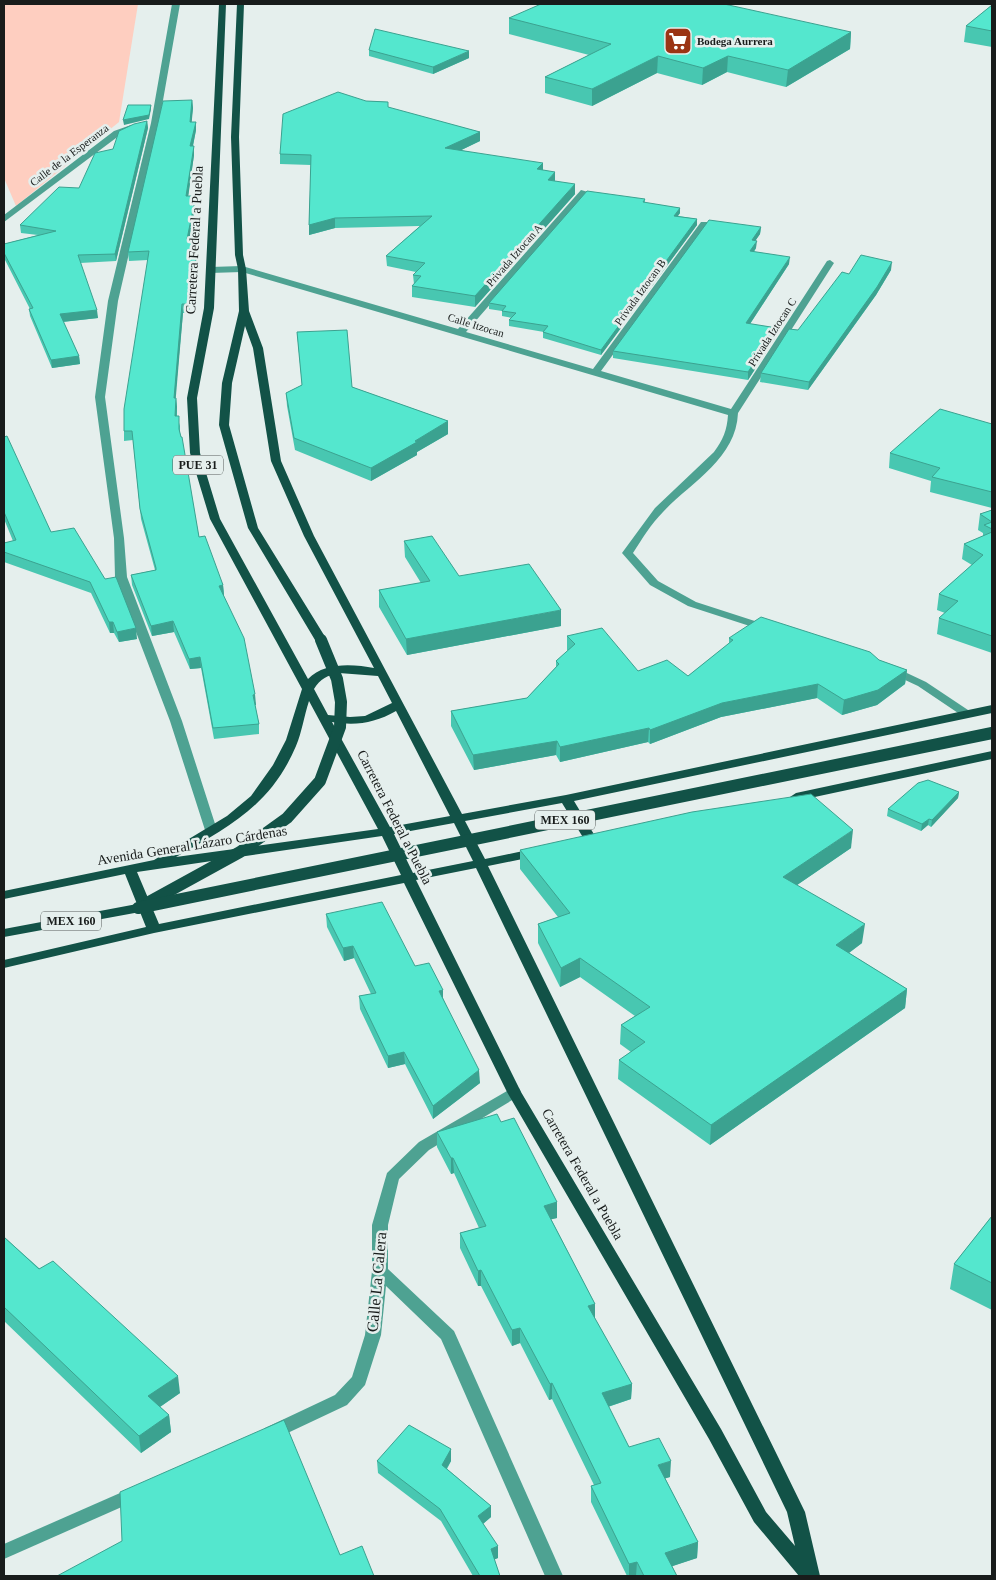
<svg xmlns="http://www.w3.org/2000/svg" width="996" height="1580" viewBox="0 0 996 1580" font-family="'Times New Roman',serif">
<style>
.green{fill:#fecec0}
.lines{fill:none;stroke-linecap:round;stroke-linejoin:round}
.minor{fill:#4ea292;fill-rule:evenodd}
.major{fill:#125247;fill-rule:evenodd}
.major-bridge{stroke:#125247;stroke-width:12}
.wall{fill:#48c7b1}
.shaded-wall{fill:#3ba290}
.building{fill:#54e7ce;stroke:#3ba290}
.labels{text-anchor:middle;stroke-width:5;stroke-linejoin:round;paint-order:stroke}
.far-poi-label{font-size:11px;font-weight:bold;fill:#181c1b;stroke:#e5efed;text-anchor:start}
.far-street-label{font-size:11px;fill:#181c1b;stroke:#e5efed}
.shield{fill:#e5efed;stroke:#565b5a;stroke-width:1}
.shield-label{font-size:12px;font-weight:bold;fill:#181c1b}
.street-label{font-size:14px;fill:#181c1b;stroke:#e5efed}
.near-street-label{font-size:16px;fill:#181c1b;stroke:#e5efed}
</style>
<rect width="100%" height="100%" fill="#e5efed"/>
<path class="green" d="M4,4H138L119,122L16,206L4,178Z"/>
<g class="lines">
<g class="minor">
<path d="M172,4H180L159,123L118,301L105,397L124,538L127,577L182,721L217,830L211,834L205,830L170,721L115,577L114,538L95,397L108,301L151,123Z"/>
<path d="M131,125L138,127L120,135L4,222V215L114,131Z"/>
<path d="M581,190L588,192L466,332L593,369L701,222H707V226L601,371L731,409L827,261L830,260L834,263L738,413C736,459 691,482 663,512C651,524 642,539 633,553L658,581L696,602L770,626L772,628L770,630H762L688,606L650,585L622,553L655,508L714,452C723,440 727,430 728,415L242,272L210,273L206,270L210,267L242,266L458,329Z"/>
<path d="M892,666L926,682L974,714L972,717H964L918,686L888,672L886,670Z"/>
<path d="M514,1087L519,1088L521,1092L519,1096L429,1150L399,1179L388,1225V1269L454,1331L563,1576H545L441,1339L386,1286L381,1335L365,1385L347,1405L277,1438L271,1440L265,1438L263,1433L265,1428L335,1395L352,1377L365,1335L372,1271V1225L387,1173L419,1142Z"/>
<path d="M136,1486L142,1488L145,1493L142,1498L4,1559V1544Z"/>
</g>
<g class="major">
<path d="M219,4H226L214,308L197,398L200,453L220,519L308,679C324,662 353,664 374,668L304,536L271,461L253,348L245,326L232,383L229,425L258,528L327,640L325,642H317L315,640L248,528L219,425L222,383L239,311L238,269L235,255L231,137L237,4H244L239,137L243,255L246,269L249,311L263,348L281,461L314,536L462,814L566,795L992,705V713L574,801L598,841L592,845L587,844L562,803L465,821L485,859L537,848L543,852L537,856L488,866L805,1512L820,1576H799L754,1522L709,1439L507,1092L404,883L154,933L4,968V960L146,927L140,912L4,937V929L137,904L125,874L4,899V891L154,860L227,816L251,796L273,765L286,740L302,689L210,519L190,453L187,398L204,308ZM339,673L378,676L392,703L365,716L350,717L328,715L314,689C320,679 328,675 339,673ZM309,701L378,829L176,857C229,827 271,805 296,746C302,732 304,716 309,701ZM396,711L450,816L390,827L332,722C356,726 375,723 396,711ZM454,823L473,861L413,873L394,834ZM382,836L401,875L159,924L137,872ZM476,868L787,1512L795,1546L766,1512L721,1429L521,1092L416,880Z"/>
<path d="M992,751V759L796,801L790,797L796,793Z"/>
</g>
<g class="major-bridge">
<path d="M149,902L240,852L287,818L320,781L340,727L341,702L337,679L321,640"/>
<path d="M138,908L992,733"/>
</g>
</g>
<g class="wall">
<path d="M992,5V47L964,42L966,26Z"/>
<path d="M509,18L851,32L850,49L786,87L727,72L702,85L657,73L592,106L545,93V77L589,55L509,34Z"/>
<path d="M369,50L469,58L433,74L369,56Z"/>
<path d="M192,100L193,108L191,122H196V130L193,146L194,155L188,196H194V213L189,239L199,248L196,275H193L189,313H183L175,398H176L177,407V416L180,426V433L199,537L223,585L224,595H223L256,705H255L259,724V734L214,739L201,668L190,669L174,632L152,636L132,585L131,575L155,570L141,519L133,440L124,441V431L148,260L129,261L128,252Z"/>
<path d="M366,101L388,102V108L480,132V141L461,150L543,170L555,181L575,194L475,307L412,297V286L414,284L413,275L416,272L387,266L386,256L420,226L335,228L309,235V225L311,165L280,164V154Z"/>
<path d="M147,121L148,128L116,261L80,263L98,318L63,322L79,356L80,364L52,368L30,316L29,309H30L4,258V244L38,235L21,233L20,225L79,188L113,149Z"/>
<path d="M645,199V203L680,208V213L678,216L697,219V225L601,355L543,338V332H544L509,326V320L512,318L502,316V311L489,309V303Z"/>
<path d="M761,227L760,234L755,241L756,248L754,252L789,264L750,324L777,328V335L748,380L613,358V351Z"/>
<path d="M891,270L876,295L808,390L760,382L761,373L849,274Z"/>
<path d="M297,332L352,387L448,421V434L417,452V455L371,481L295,450L287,406L286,393L302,385Z"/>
<path d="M992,424V508L930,492L931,481L889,468L890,453Z"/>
<path d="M4,437L51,532L137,639L119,642L114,633H110L91,593L4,562V543L13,541L4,519Z"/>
<path d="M992,510V653L937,634L939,618L945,613L937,610L939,594L972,565L962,559L964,544L983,536V533L978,530L980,514Z"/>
<path d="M404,541L459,576L561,626L407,655L379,607V590L421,583L405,557Z"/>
<path d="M567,636L638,671L688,676L729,644V638L879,660L907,670L905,684L877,705L842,715L817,698L721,717L650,744L648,742L560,762L556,755L474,770L451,726V711L527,698L556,667V661L568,651L567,650Z"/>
<path d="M959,792L958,798L931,827L928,825L921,831L887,816L888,809Z"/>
<path d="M851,848L797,885L862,943L849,953L907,989L905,1008L710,1145L618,1079L619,1060L631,1052L620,1044L621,1025L635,1016L580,977L560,987L538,943V924L558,917L520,869V850Z"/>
<path d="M326,914L415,966L443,998L480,1083L433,1119L405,1064L388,1068L360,1009L359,996L371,994L354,958L344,961L327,927Z"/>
<path d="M501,1122L557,1202V1218L551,1219L595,1304V1319L632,1384L631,1399L608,1407L629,1447L670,1477L665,1478L698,1542L697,1558L672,1566L677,1576H627L591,1502V1486L594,1485L552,1399L549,1400L520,1343L512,1346L481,1286H478L460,1248V1233L479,1228L454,1173L451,1174L437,1147V1132Z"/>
<path d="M992,1216V1310L950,1289L954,1264Z"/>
<path d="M4,1237L180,1393L160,1407L169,1415L171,1432L141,1453L4,1321Z"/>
<path d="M451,1449V1461L447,1469L491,1506V1517L483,1524L498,1558L494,1559L500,1576H473L441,1521L378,1473L377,1461Z"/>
</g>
<g class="shaded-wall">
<path d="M851,32L850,49L786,87L788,70Z"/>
<path d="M469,51V58L433,74V67Z"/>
<path d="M658,56L657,73L592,106V89Z"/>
<path d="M728,56L727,72L702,85L703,68Z"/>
<path d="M192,100L193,108L191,130L190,122Z"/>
<path d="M151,105V109L149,119L124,125L123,120Z"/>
<path d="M147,121L148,128L116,261L115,254Z"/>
<path d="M196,122V130L191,155L190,146Z"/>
<path d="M480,132V141L445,158V148Z"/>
<path d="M194,146V155L187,205L186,196Z"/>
<path d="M543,163V172L537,169Z"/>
<path d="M555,172V181L548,180Z"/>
<path d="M575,184V194L475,307V296Z"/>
<path d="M194,196V213L188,248L187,239L191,205Z"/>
<path d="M680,208V213L674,221V216Z"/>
<path d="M335,218V228L309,235V225Z"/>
<path d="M697,219V225L601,355V350Z"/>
<path d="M761,227L760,234L751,247L752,240Z"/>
<path d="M198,239L199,248L196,275L195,266Z"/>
<path d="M757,241L756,248L749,258L750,251Z"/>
<path d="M790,257L789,264L746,330V323Z"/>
<path d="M892,262L891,270L876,295L808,390L809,382Z"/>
<path d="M192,266L193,275L189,313L188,304Z"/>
<path d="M182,304L183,313L175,407L174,398Z"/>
<path d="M97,310L98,318L61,322L60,314Z"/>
<path d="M777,328V335L748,380V372Z"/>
<path d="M79,356L80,364L52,368L51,360Z"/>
<path d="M176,398L177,407L176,426L175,416Z"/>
<path d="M448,421V434L417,452V455L371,481V468Z"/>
<path d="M223,585L224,595L219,596V586Z"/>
<path d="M561,610V626L407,655L406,639Z"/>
<path d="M173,621L174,632L152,636L151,626Z"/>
<path d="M109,622H113L114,633H110Z"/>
<path d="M136,628L137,639L119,642L117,632Z"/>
<path d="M200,657L201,668L190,669L189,659Z"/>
<path d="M907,670L905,684L877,705L842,715L844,700Z"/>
<path d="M818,684L817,698L721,717L650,744V730L722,703Z"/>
<path d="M255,694L256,705H254L253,695Z"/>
<path d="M649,728L648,742L560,762V747Z"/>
<path d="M557,741L556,755L474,770L473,755Z"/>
<path d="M959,792L958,798L931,827L932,820Z"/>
<path d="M929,819L928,825L921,831L922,824Z"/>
<path d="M853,830L851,848L781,896L783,877Z"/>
<path d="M865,924L862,943L834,964L836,945Z"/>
<path d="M353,946L354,958L344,961L343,948Z"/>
<path d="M580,958V977L560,987L561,968Z"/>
<path d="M907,989L905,1008L710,1145L711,1125Z"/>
<path d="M443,990V1003L439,991Z"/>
<path d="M404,1052L405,1064L388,1068V1056Z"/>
<path d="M479,1070L480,1083L433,1119V1106Z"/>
<path d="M451,1158H453L454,1173L451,1174Z"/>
<path d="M557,1202V1218L544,1221V1206Z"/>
<path d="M481,1270V1286H478V1271Z"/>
<path d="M595,1304V1320L588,1306Z"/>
<path d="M520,1328V1343L512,1346V1330Z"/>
<path d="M178,1376L180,1393L151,1413L148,1396Z"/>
<path d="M552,1383V1399L549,1400L550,1384Z"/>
<path d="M632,1384L631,1399L601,1409L602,1393Z"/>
<path d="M169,1415L171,1432L141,1453L139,1436Z"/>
<path d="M451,1449V1461L442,1476V1465Z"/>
<path d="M671,1461L670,1477L657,1481L658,1465Z"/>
<path d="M491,1506V1517L478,1528V1516Z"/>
<path d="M698,1542L697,1558L664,1569L665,1553Z"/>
<path d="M498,1546V1558L491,1561V1549Z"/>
<path d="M637,1562L636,1576H629V1564Z"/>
</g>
<g class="building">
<path d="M541,4H724L851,32L788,70L728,56L703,68L658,56L592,89L545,77L611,44L509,18Z"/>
<path d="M992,5V31L966,26Z"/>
<path d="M375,29L469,51L433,67L369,50Z"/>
<path d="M338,92L366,101L388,102V107L480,132L445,148L543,163L537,169L555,172L548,180L575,184L475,296L412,286L421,276L413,275L425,263L386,256L432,216L335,218L309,225L311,155L280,154L283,114Z"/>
<path d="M192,100L190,122H196L190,146H194L186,196H194L191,205H194L187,239H198L195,266H192L188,304H182L174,398H176L175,416H179V429L181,437H182L199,537L205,536L223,585L219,586L244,638L255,694L253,695L259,724L213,728L200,657L189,659L173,621L151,626L131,575L156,570V568L140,509L132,431H124V409L149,251L128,252L163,101Z"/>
<path d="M128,105H151L149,115L123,120Z"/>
<path d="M147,121L115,254L78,255L97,310L60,314L79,356L51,360L29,309L33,308L4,253V244L56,231L20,225L59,187L79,188L95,153L113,149L119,131L134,124Z"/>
<path d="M587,191L645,199L643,202L680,208L674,216L697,219L601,350L543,332L548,326L509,320L516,313L502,311L506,306L489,303Z"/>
<path d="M709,220L761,227L752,240L757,241L750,251L790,257L746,323L777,328L748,372L613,351Z"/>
<path d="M861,255L892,262L877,287L809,382L761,373L789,329L798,330L842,272L849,274Z"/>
<path d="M347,330L352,387L448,421L415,441L417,442L371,468L294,438L286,393L302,385L297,332Z"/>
<path d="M940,409L992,424V492L932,477L940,468L890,453Z"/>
<path d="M7,436L51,532L74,528L105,579L116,577L136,628L117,632L113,622H109L90,582L4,552V543L16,540L4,512V437Z"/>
<path d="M992,510V529L984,525L992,522L980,514Z"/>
<path d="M992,532V636L939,618L958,601L939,594L983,555L964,544Z"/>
<path d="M432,536L459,576L529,564L561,610L406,639L379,590L430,581L404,541Z"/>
<path d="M761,617L870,652L879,660L907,670L878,690L844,700L818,684L722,703L650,730L649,728L560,747L557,741L473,755L451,711L527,698L559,664L556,661L575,644L567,636L602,628L638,671L667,660L688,676L733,640L729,638Z"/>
<path d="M928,780L959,792L932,820L929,819L922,824L888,809L918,783Z"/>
<path d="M811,794L853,830L783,877L865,924L836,945L907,989L711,1125L619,1060L645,1042L621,1025L650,1007L580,958L561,968L538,924L570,913L520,850L692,812Z"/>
<path d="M382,902L415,966L429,963L443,990L439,991L479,1070L433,1106L404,1052L388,1056L359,996L376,993L353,946L343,948L326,914Z"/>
<path d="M497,1114L501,1122L514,1118L557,1202L544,1206L595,1304L588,1306L632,1384L602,1393L629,1447L659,1438L671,1461L658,1465L698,1542L665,1553L677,1576H644L637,1562L629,1564L591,1486L601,1483L552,1383L550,1384L520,1328L512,1330L481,1270L478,1271L460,1233L486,1226L453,1158H451L437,1132Z"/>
<path d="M992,1216V1283L954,1264Z"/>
<path d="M4,1237L39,1269L53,1261L178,1376L148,1396L169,1415L139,1436L4,1307Z"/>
<path d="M284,1420L340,1555L362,1546L374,1576H57L122,1541L120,1492Z"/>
<path d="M409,1425L451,1449L442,1465L491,1506L478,1516L498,1546L491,1549L500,1576H480L440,1509L377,1461Z"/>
</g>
<defs>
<symbol id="supermarket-square" viewBox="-11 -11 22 22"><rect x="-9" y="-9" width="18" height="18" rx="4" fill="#9b3414" stroke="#e5efed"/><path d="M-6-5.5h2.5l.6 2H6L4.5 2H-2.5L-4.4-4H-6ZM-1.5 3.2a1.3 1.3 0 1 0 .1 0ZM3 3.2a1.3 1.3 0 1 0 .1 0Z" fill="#fff"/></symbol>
</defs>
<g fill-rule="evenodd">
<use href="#supermarket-square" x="662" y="25" width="32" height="32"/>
</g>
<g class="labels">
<g class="far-poi-label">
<text x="697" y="45">Bodega Aurrera</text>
</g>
<g class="far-street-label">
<text transform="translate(69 155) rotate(-37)" y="4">Calle de la Esperanza</text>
<text transform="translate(514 255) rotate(-49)" y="4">Privada Iztocan A</text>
<text transform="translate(640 292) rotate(-54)" y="4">Privada Iztocan B</text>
<text transform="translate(476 325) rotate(17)" y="4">Calle Itzocan</text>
<text transform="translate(772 332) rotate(-57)" y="4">Privada Iztocan C</text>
</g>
<g class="shield">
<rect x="173" y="455.5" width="50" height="19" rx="4"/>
<rect x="535" y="810.5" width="60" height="19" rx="4"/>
<rect x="41" y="911.5" width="60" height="19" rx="4"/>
</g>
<g class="shield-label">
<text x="198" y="469">PUE 31</text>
<text x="565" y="824">MEX 160</text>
<text x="71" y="925">MEX 160</text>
</g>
<g class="street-label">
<text transform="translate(194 240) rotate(-87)" y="5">Carretera Federal a Puebla</text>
<text transform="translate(395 817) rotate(63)" y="5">Carretera Federal a Puebla</text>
<text transform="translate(192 845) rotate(-9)" y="5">Avenida General Lázaro Cárdenas</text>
<text transform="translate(583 1174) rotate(60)" y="5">Carretera Federal a Puebla</text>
</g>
<g class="near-street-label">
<text transform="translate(376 1282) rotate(-85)" y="6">Calle La Calera</text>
</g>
</g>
<rect width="996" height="1580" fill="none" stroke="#181c1b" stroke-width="10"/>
</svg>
